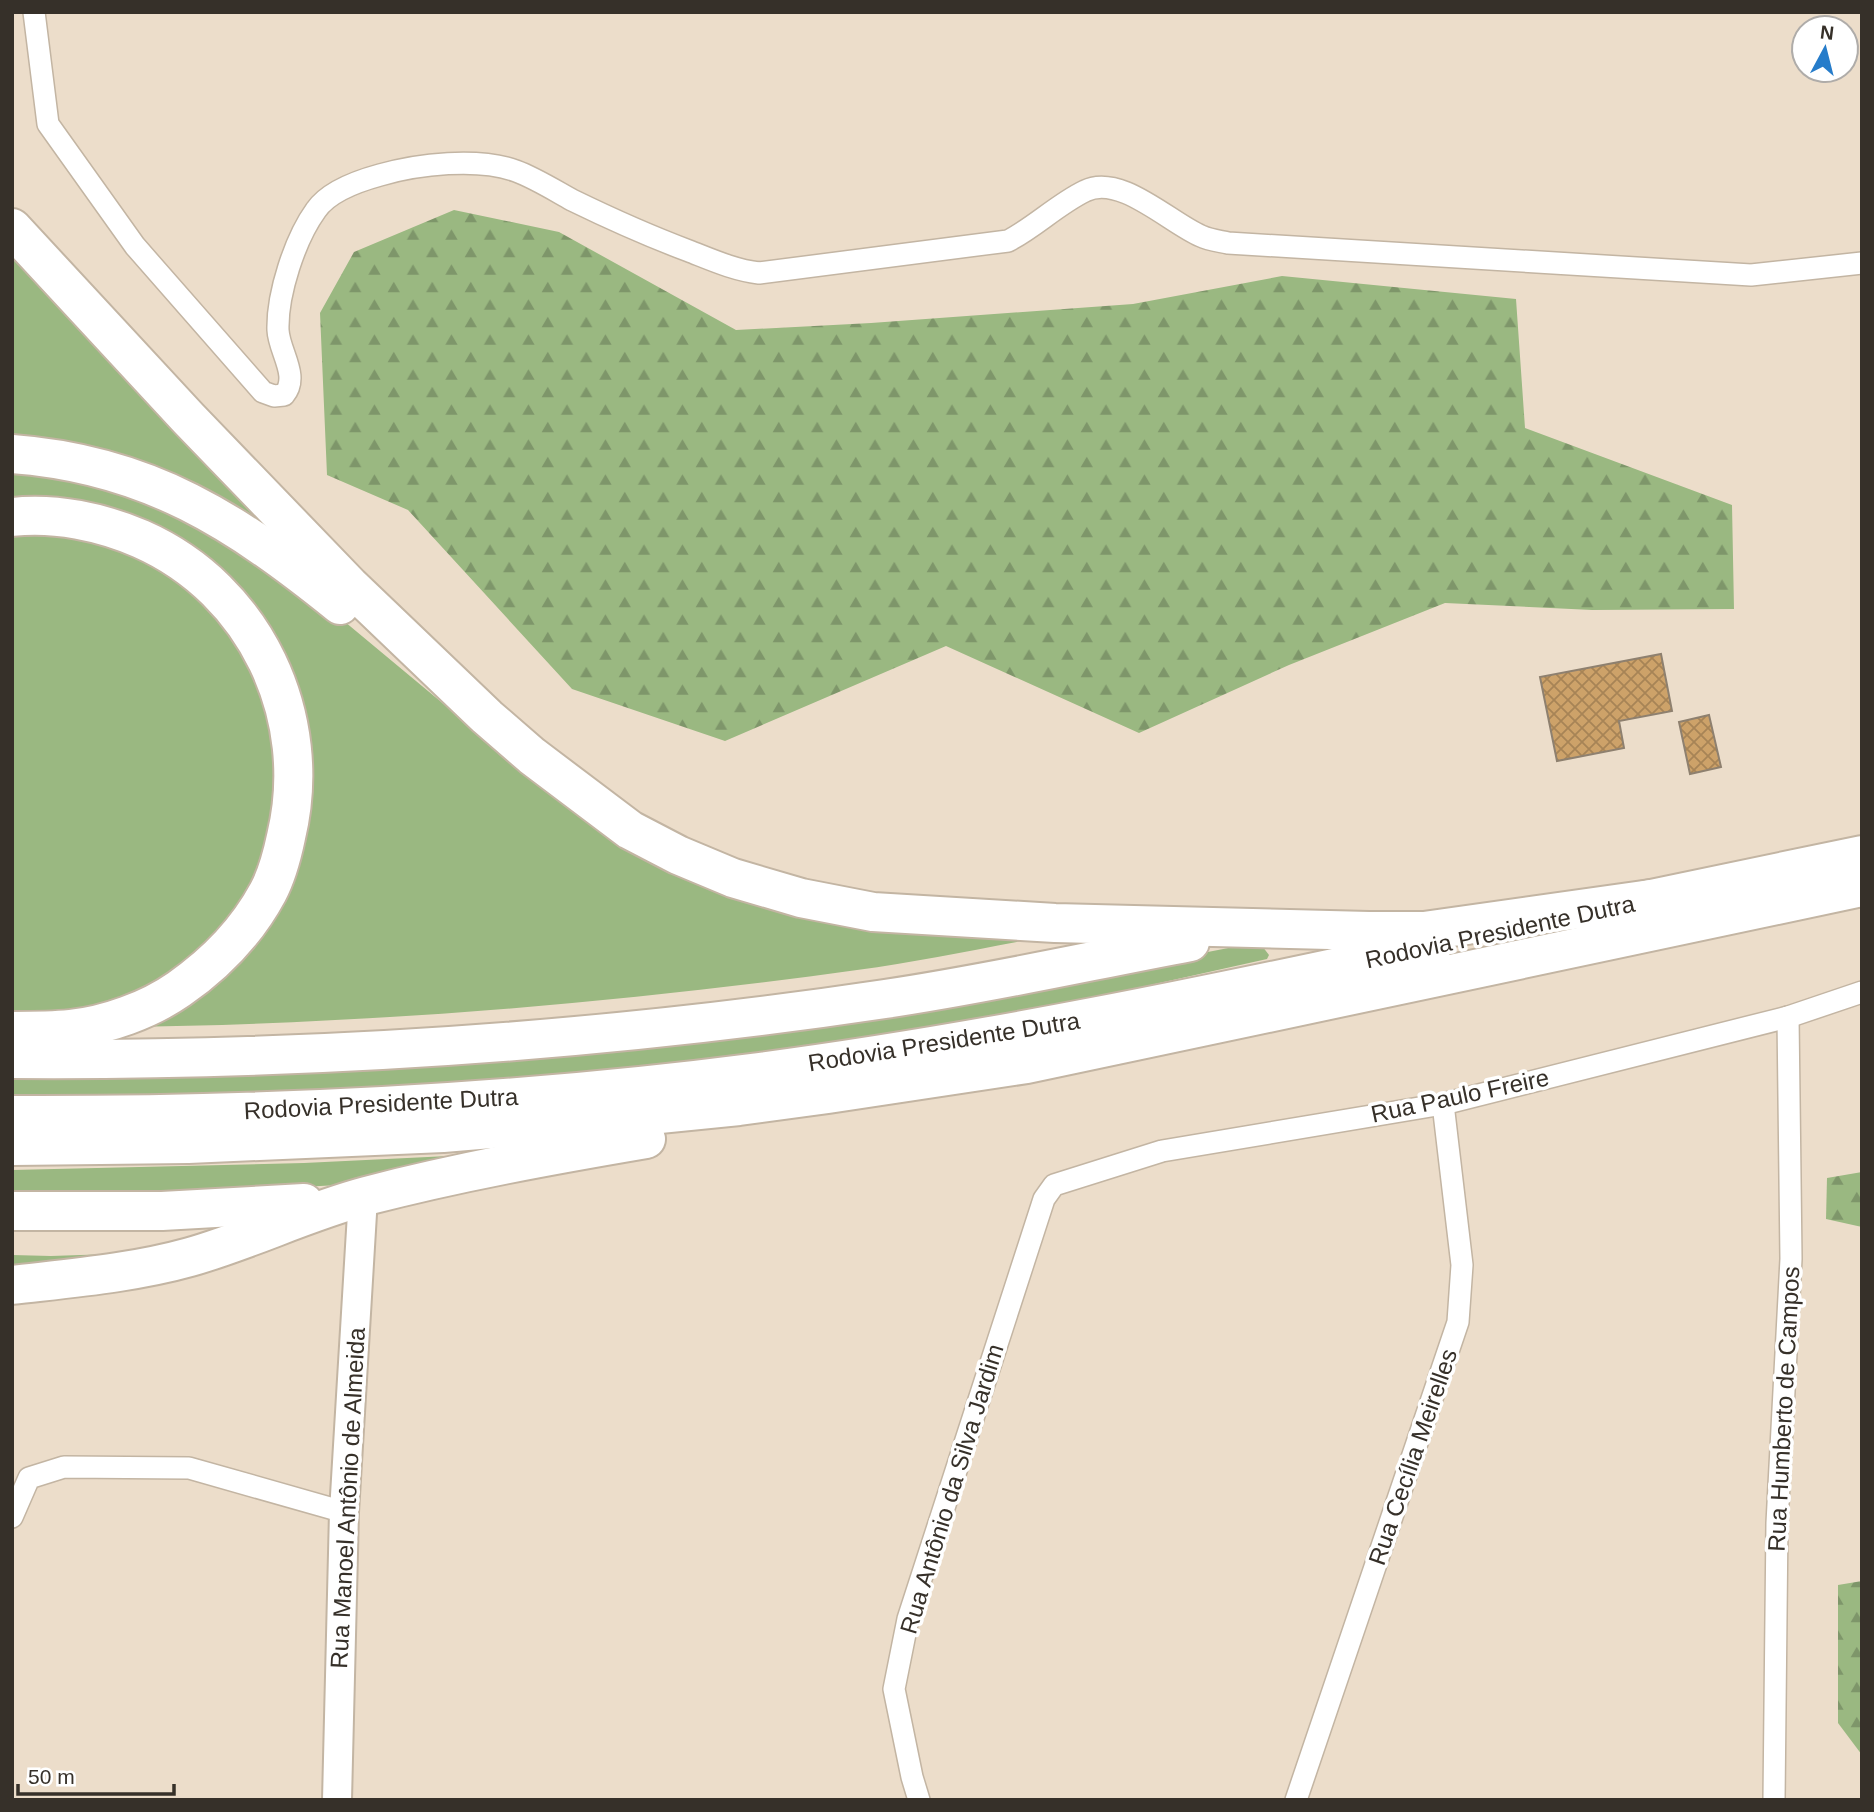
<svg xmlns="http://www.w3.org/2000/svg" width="1874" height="1812" viewBox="0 0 1874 1812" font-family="Arial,sans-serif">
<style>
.grass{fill:#9ab881}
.forest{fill:url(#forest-firs)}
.building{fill:url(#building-cross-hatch);stroke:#8e806f;stroke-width:2}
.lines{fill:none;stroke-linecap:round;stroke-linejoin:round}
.minor-casing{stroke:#c3b5a3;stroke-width:24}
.tertiary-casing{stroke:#c3b5a3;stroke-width:32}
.motorway-casing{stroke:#c3b5a3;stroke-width:42}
.minor{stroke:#fff;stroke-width:21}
.tertiary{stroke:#fff;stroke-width:28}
.motorway{stroke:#fff;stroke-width:38}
.labels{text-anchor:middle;stroke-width:7;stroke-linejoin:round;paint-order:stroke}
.street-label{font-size:24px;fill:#363029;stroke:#fff}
</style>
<defs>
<pattern id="forest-firs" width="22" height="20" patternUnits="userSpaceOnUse" patternTransform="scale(1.75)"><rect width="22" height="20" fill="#9ab881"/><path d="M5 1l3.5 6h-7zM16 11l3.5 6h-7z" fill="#7e966a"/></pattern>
<pattern id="building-cross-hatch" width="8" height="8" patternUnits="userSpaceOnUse" patternTransform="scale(1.75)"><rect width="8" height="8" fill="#cda269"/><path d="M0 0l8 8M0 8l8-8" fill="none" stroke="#a78456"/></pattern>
</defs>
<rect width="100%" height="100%" fill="#ecddca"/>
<g class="grass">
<path d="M12,248L281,530L12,439Z"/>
<path d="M12,464L122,484L291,577L541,785L643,854L1060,934C992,946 925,961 857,970C613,1004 366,1024 120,1027L201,984L300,811L227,588L12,508Z"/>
<path d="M39,533L81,537L147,556L208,600L262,683L279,780L266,856L231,920L186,966L121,1000L83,1009L12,1016V534Z"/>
<path d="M1259,942L1269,955L1267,959C1157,983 1048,1010 937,1028C707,1064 473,1089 241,1095C165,1097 89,1097 12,1098V1072L1131,967Z"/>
<path d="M469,1155L339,1185L228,1191L12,1193V1170L304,1163Z"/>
<path d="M141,1253L12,1273V1255L51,1256Z"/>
</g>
<g class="forest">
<path d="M454,210L559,232L736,330L871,323L1133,304L1282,276L1516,299L1525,428L1732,505L1734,609L1592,610L1445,603L1289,665L1139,733L946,646L725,741L572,689L408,510L327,475L320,313L354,252Z"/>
<path d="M1862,1172V1227L1826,1219L1827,1178Z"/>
<path d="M1862,1581V1755L1838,1723V1585Z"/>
</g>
<g class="building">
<path d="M1661,654L1672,711L1619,721L1624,748L1557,761L1540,677Z"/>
<path d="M1709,715L1721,767L1690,774L1679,722Z"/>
</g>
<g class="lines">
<defs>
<g id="minor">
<path d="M34,12L48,124L135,246L263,392L274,396L284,395C300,376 279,352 278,330C277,294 295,239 316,210C329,191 358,181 380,175C418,164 478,157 516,171C535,178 554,190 572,200C611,219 649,236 689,251C712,260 734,270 759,273L1008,241C1035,227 1058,204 1085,191C1120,173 1170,223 1201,236C1209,240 1219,241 1228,243L1751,275L1862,263"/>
<path d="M12,1517L29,1478L64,1467L189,1468L344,1512"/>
<path d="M919,1800L912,1777L894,1689L908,1619L1044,1199L1054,1185L1162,1151L1443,1104L1788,1017L1862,992"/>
<path d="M1296,1800L1458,1322L1462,1265L1443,1104"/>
<path d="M1774,1800L1777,1523L1791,1259L1788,1017"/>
</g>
<path id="tertiary" d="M337,1800L344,1512L363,1197"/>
<g id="motorway">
<path d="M12,228L188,418L350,586L487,717L532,756L630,830L678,855L733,878L801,898L873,912L1055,923L1369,931H1424L1651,899"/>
<path d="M12,454C149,464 237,522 340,605"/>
<path d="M12,517C55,512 102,522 141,539C256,590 315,717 286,837C282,856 277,875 268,892C247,931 215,964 179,989C149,1010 107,1025 71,1029C51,1031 31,1031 12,1031"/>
<path d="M1627,904L1862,855"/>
<path d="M12,1059C304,1061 597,1042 885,999C987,984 1089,961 1190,942"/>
<path d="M12,1115C261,1116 512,1104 759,1072C986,1042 1209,995 1432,947"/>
<path d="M12,1146L188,1144L443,1133L590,1121L739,1106L828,1094L1027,1064L1862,887"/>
<path d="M12,1211H162L304,1203"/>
<path d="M12,1285C72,1278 133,1273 190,1257C250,1240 306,1212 366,1196C458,1172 552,1155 646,1139"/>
</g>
</defs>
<use href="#minor" class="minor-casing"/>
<use href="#tertiary" class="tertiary-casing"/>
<use href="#motorway" class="motorway-casing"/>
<use href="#minor" class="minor"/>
<use href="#tertiary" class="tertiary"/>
<use href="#motorway" class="motorway"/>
</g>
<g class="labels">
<g class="street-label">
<text transform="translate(1500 932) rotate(-12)" y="8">Rodovia Presidente Dutra</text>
<text transform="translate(944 1042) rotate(-9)" y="8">Rodovia Presidente Dutra</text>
<text transform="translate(1460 1096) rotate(-12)" y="8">Rua Paulo Freire</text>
<text transform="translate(381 1104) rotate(-3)" y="8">Rodovia Presidente Dutra</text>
<text transform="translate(1784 1409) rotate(-87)" y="8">Rua Humberto de Campos</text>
<text transform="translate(1413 1457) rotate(-71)" y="8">Rua Cecília Meirelles</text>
<text transform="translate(952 1489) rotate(-73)" y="8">Rua Antônio da Silva Jardim</text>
<text transform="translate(348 1498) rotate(-87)" y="8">Rua Manoel Antônio de Almeida</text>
</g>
</g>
<rect width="1874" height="1812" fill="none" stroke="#363029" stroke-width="28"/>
<g transform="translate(1825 49) rotate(7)"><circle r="33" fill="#ffffff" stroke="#afaca9" stroke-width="2"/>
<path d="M0-5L12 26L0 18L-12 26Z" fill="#267cca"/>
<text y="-10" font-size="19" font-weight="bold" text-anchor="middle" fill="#363029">N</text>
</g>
<path d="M18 1784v10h156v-10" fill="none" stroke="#363029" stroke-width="3.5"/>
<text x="28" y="1784" font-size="21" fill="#363029" stroke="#ffffff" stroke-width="5" paint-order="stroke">50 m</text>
</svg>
